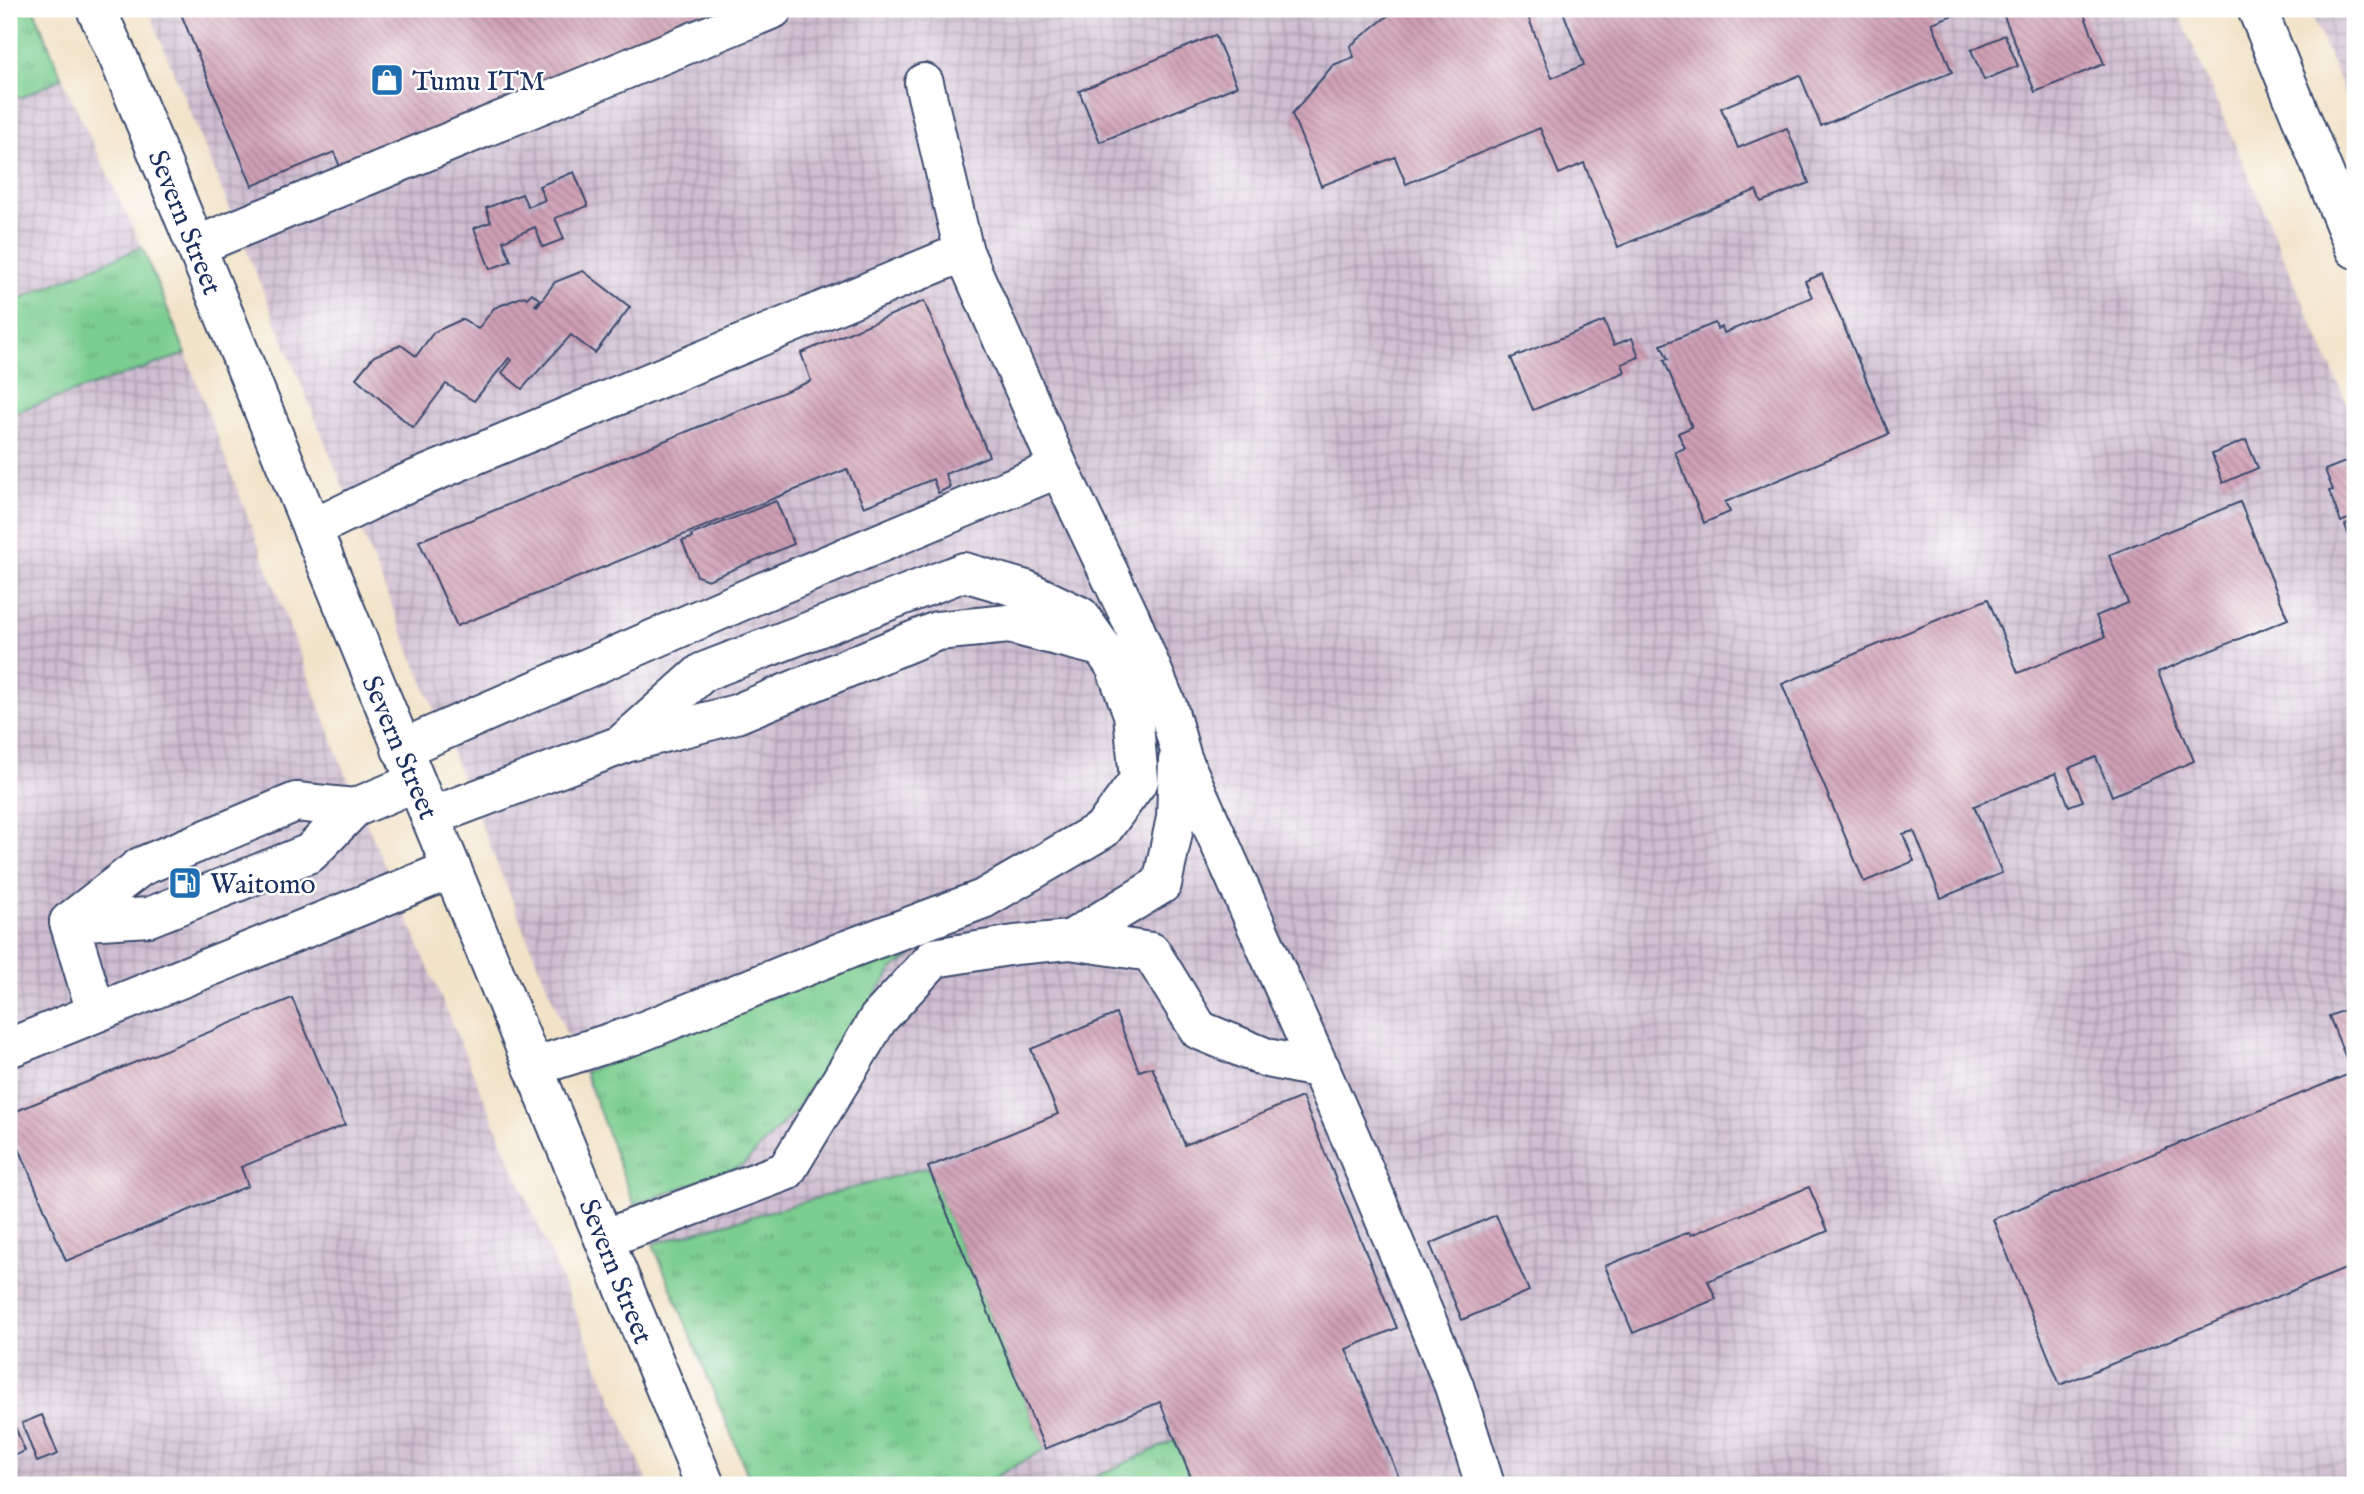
<svg xmlns="http://www.w3.org/2000/svg" width="2364" height="1494" viewBox="0 0 2364 1494" font-family="'IM FELL English',serif">
<style>
.industrial{fill:url(#industrial-grid)}
.grass{fill:url(#grass-tufts);stroke:#4b7e77;stroke-width:2}
.building{fill:url(#building-back-hatch)}
.lines{fill:none;stroke-linecap:round;stroke-linejoin:round}
.minor-casing{stroke:#3b4a6e;stroke-width:42}
.minor{stroke:#fff;stroke-width:38}
.labels{text-anchor:middle;stroke-width:5;stroke-linejoin:round;paint-order:stroke}
.poi-label{font-size:28px;fill:#1b2f5e;stroke:#fff;text-anchor:start}
.street-label{font-size:28px;fill:#1b2f5e;stroke:#fff}
</style>
<defs>
<pattern id="industrial-grid" width="8" height="8" patternUnits="userSpaceOnUse" patternTransform="scale(1.75)"><rect width="8" height="8" fill="#cfbdd0"/><path d="M0 4h8M4 0v8" fill="none" stroke="#a79aac"/></pattern>
<pattern id="grass-tufts" width="24" height="20" patternUnits="userSpaceOnUse" patternTransform="scale(1.75)"><rect width="24" height="20" fill="#7bce90"/><path d="M3 7l-1-3M5 7V3M7 7l1-3M15 17l-1-3M17 17v-4M19 17l1-3" fill="none" stroke="#64a879"/></pattern>
<pattern id="building-back-hatch" width="6" height="6" patternUnits="userSpaceOnUse" patternTransform="scale(1.75)"><rect width="6" height="6" fill="#cf9fb3"/><path d="M-1 5l2 2M0 0l6 6M5-1l2 2" fill="none" stroke="#a78295"/></pattern>
</defs>
<rect width="100%" height="100%" fill="#fff"/>
<filter id="ink" filterUnits="userSpaceOnUse"><feTurbulence type="fractalNoise" baseFrequency=".0143" numOctaves="2"/><feDisplacementMap in="SourceGraphic" scale="14" xChannelSelector="R" yChannelSelector="G"/><feConvolveMatrix kernelMatrix="1 2 1 2 8 2 1 2 1" color-interpolation-filters="sRGB"/></filter>
<filter id="wash" filterUnits="userSpaceOnUse"><feTurbulence type="fractalNoise" baseFrequency=".00686" numOctaves="4" result="noise"/><feDisplacementMap in="SourceGraphic" scale="28" xChannelSelector="R" yChannelSelector="G"/><feGaussianBlur stdDeviation="1.57" result="paint"/><feColorMatrix in="noise" values="0 0 0 0 0 0 0 0 0 0 0 0 0 0 0 0 0 1.4 0 .05"/><feComposite in="paint" operator="in"/></filter>
<g filter="url(#wash)">
<rect width="100%" height="100%" fill="#f2e3c8"/>
<g class="industrial">
<path d="M9,9H34L62,78L142,247L186,354L344,770L649,1485H9Z"/>
<path d="M148,9H2177L2355,423V1485H751Z"/>
<path d="M2310,9H2355V119Z"/>
</g>
<g class="grass">
<path d="M9,9H34L62,78L23,97L9,98Z"/>
<path d="M142,247L186,354L9,414V303Z"/>
<path d="M922,937V948L892,970L793,1113L743,1165L634,1205L585,1072Z"/>
<path d="M928,1167L1045,1449L981,1485H752L653,1244Z"/>
<path d="M1175,1440L1194,1485H1077Z"/>
</g>
<g id="blocks">
<g class="building">
<path d="M179,9H740L342,172L334,152L252,186Z"/>
<path d="M1396,9H1525L1552,78L1584,65L1562,9H1954L1956,14L1932,23L1952,72L1821,126L1800,75L1721,108L1738,148L1787,128L1809,183L1761,202L1756,190L1618,247L1584,163L1559,174L1540,128L1406,184L1395,157L1321,186L1292,114L1333,65L1354,57L1350,46Z"/>
<path d="M2001,9H2082L2104,64L2035,92Z"/>
<path d="M1215,35L1237,86L1100,142L1079,91Z"/>
<path d="M2005,35L2018,66L1984,80L1971,50Z"/>
<path d="M574,172L588,206L555,218L564,239L543,247L535,227L503,241L511,261L490,269L474,228L491,222L486,208L522,194L528,207L545,200L539,186Z"/>
<path d="M583,271L630,307L595,353L571,335L522,389L502,373L512,360L509,358L474,401L446,384L413,428L356,378L374,356L401,345L416,356L434,332L463,319L478,329L494,308L524,296L527,298L532,293L540,300L535,305L537,306L555,282Z"/>
<path d="M1822,274L1889,434L1725,502L1730,512L1704,523L1675,452L1685,448L1678,433L1692,427L1664,360L1668,359L1661,345L1715,323L1717,329L1722,327L1724,333L1812,297L1805,281Z"/>
<path d="M924,301L989,456L945,474L950,487L938,493L933,479L864,507L847,469L457,626L419,541L811,381L801,353Z"/>
<path d="M1604,321L1614,345L1632,338L1639,357L1622,364L1625,372L1533,410L1511,358Z"/>
<path d="M2246,440L2258,468L2223,483L2212,454Z"/>
<path d="M2355,458V516L2341,522L2329,491L2333,490L2325,470Z"/>
<path d="M776,501L794,544L708,580L697,576L682,541L692,538L691,535Z"/>
<path d="M2240,502L2288,619L2158,672L2194,761L2112,796L2096,757L2069,768L2083,801L2069,806L2056,773L1974,806L2002,873L1941,898L1914,831L1903,834L1914,861L1864,882L1782,684L1988,599L2018,673L2105,637L2096,616L2128,603L2109,555Z"/>
<path d="M2355,520V535L2350,538L2345,525Z"/>
<path d="M292,998L345,1125L241,1167L248,1186L66,1261L9,1124V1114Z"/>
<path d="M2355,1006V1265L2060,1385L1993,1219L2352,1073L2329,1016Z"/>
<path d="M1116,1014L1139,1071L1152,1067L1185,1145L1302,1097L1397,1328L1346,1349L1402,1485H1194L1160,1402L1045,1449L928,1167L1058,1114L1031,1049Z"/>
<path d="M1809,1187L1828,1231L1708,1281L1716,1299L1633,1333L1605,1266L1689,1232L1691,1235Z"/>
<path d="M1496,1215L1529,1291L1462,1320L1430,1244Z"/>
<path d="M42,1415L58,1454L37,1462L22,1423Z"/>
<path d="M13,1422L25,1451L9,1458V1423Z"/>
</g>
</g>
</g>
<g filter="url(#ink)">
<use href="#blocks" fill-opacity="0" stroke="#3b4a6e" stroke-width="2"/>
<g class="lines">
<defs>
<g id="minor">
<path d="M96,9L119,59L705,1485"/>
<path d="M2257,9L2355,249"/>
<path d="M924,83L964,252L1059,468L1130,617L1168,708L1182,758L1352,1141L1454,1386L1485,1485"/>
<path d="M196,246L773,9"/>
<path d="M312,529L400,486L964,252"/>
<path d="M629,742L736,714L937,631L1009,624L1101,647"/>
<path d="M401,749L753,596L1059,468"/>
<path d="M430,817L621,745L703,672L964,572L1026,590L1080,616L1115,666L1133,714L1139,780L1103,829L983,899L849,949L631,1036L533,1067"/>
<path d="M69,922L140,867L296,802L354,808"/>
<path d="M1070,940L1162,884L1176,818L1178,761"/>
<path d="M96,1012L69,922L149,917L310,853L354,808L416,782"/>
<path d="M9,1048L452,869"/>
<path d="M604,1239L786,1171L878,1019L934,958L1015,945L1070,940L1151,952L1199,1030L1267,1058L1321,1069"/>
</g>
</defs>
<use href="#minor" class="minor-casing"/>
<use href="#minor" class="minor"/>
</g>
</g>
<defs>
<symbol id="shop-square" viewBox="-11 -11 22 22"><rect x="-9" y="-9" width="18" height="18" rx="4" fill="#1f6fb2" stroke="#fff"/><path d="M-5-2.5h2.3a2.7 3.5 0 0 1 5.4 0H5L5.5 6h-11ZM-1.5-2.5h3a1.5 2.3 0 0 0-3 0Z" fill="#fff"/></symbol>
<symbol id="fuel-square" viewBox="-11 -11 22 22"><rect x="-9" y="-9" width="18" height="18" rx="4" fill="#1f6fb2" stroke="#fff"/><path d="M-5.5-6h7V0h2V4h1.3V-2.5L3-4.5l.8-.8L6-3V5H2.5V1h-1V6h-7ZM-4.2-4.7v3.2H.2V-4.7Z" fill="#fff"/></symbol>
</defs>
<g fill-rule="evenodd">
<use href="#shop-square" x="368" y="61" width="38" height="38"/>
<use href="#fuel-square" x="166" y="864" width="38" height="38"/>
</g>
<g class="labels">
<g class="poi-label">
<text x="412" y="90">Tumu ITM</text>
<text x="210" y="893">Waitomo</text>
</g>
<g class="street-label">
<text transform="translate(186 222) rotate(68)" y="10">Severn Street</text>
<text transform="translate(401 747) rotate(67)" y="10">Severn Street</text>
<text transform="translate(617 1271) rotate(68)" y="10">Severn Street</text>
</g>
</g>
<rect width="2364" height="1494" fill="none" stroke="#fff" stroke-width="35"/>
</svg>
